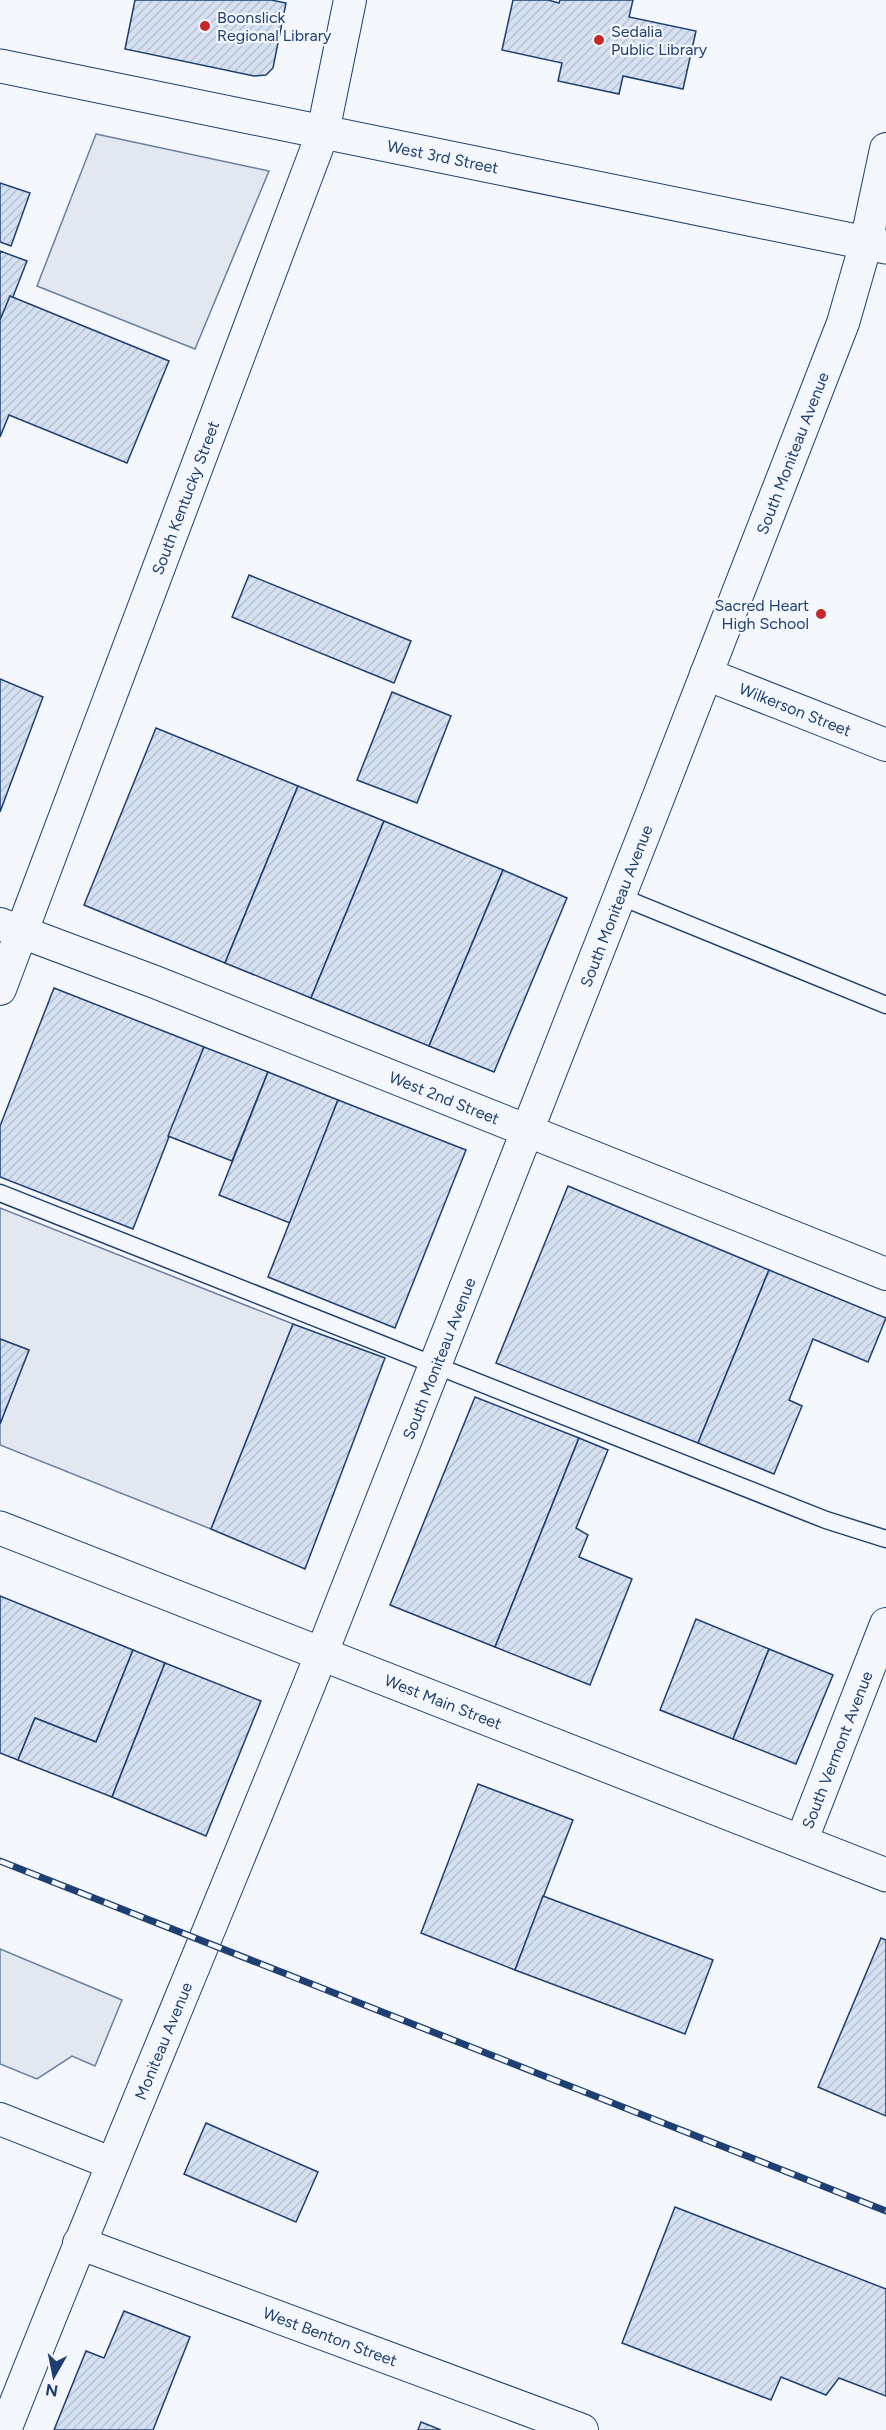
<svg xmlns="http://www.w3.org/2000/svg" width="886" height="2430" viewBox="0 0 886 2430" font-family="Figtree,sans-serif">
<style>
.parking{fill:#e3e8f0;stroke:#687fa3;stroke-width:1.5}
.building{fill:url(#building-hatch);stroke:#1d3f73;stroke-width:1.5}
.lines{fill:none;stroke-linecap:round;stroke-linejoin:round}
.service-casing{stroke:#1d3f73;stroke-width:19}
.minor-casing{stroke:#1d3f73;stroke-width:34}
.tertiary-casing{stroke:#1d3f73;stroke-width:35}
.secondary-casing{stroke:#1d3f73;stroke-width:35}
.service{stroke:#f4f7fb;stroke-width:16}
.minor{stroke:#f4f7fb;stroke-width:32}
.tertiary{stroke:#f4f7fb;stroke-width:33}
.secondary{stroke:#f4f7fb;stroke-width:33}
.rail-casing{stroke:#1d3f73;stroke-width:7}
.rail{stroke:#f4f7fb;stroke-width:4.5;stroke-dasharray:14;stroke-linecap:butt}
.poi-dot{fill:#c62828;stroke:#f4f7fb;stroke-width:2}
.labels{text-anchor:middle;stroke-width:4.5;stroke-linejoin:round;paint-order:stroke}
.poi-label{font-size:16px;fill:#1d3f73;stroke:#f4f7fb;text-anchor:start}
.street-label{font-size:16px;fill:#1d3f73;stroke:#f4f7fb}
</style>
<defs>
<pattern id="building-hatch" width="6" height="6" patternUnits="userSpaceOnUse" patternTransform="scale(1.5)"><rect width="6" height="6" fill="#d5e0f0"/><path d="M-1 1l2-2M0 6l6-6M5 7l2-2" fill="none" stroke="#b6c1d1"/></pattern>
</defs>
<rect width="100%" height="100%" fill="#f4f7fb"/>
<g class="parking">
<path d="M96,134L269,171L195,349L37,286Z"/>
<path d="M0,1208L293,1324L211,1529L0,1445V1424L29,1350L0,1339Z"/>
<path d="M0,1949L122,2000L95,2066L72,2056L37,2079L0,2064Z"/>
</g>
<g class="building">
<path d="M135,0H271L286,3L273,68L266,75L254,76L125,49Z"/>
<path d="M513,0H548L559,3L560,0H633L629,17L696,31L683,89L623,76L619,94L558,81L562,63L502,50Z"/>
<path d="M0,183L30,193L11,246L0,242Z"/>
<path d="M0,251L27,261L0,330Z"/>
<path d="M10,296L169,361L127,463L9,415L0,437V320Z"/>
<path d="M249,575L411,641L394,683L232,617Z"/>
<path d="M0,679L43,697L0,812Z"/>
<path d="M392,692L451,716L417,803L357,780Z"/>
<path d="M156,728L298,786L225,963L84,905Z"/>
<path d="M298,786L384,821L311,998L225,963Z"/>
<path d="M384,821L503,870L429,1046L311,998Z"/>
<path d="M503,870L567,898L494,1072L429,1046Z"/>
<path d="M54,988L204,1047L133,1229L0,1177V1126Z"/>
<path d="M204,1047L268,1072L232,1161L168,1136Z"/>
<path d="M268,1072L338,1100L290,1223L219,1195Z"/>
<path d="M338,1100L466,1150L395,1328L268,1277Z"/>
<path d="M568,1186L769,1270L698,1443L496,1363Z"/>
<path d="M769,1270L886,1318L868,1362L813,1339L789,1400L802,1406L774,1474L698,1443Z"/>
<path d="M293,1324L385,1358L305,1569L211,1529Z"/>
<path d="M0,1339L29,1350L0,1424Z"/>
<path d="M475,1397L579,1438L495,1647L390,1605Z"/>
<path d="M579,1438L608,1450L576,1528L588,1535L579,1557L632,1579L590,1685L495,1647Z"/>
<path d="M0,1596L133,1650L96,1742L35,1718L18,1760L0,1753Z"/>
<path d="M696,1619L769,1649L733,1739L660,1710Z"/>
<path d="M769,1649L833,1675L796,1764L733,1739Z"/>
<path d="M133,1650L165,1663L112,1797L18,1760L35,1718L96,1742Z"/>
<path d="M165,1663L261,1701L206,1836L112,1797Z"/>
<path d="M478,1784L573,1820L515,1970L421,1933Z"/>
<path d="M543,1896L713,1960L685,2034L515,1970Z"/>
<path d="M881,1938L886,1940V2116L818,2087Z"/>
<path d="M206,2123L318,2172L296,2222L184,2174Z"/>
<path d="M675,2207L886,2289V2396L839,2378L826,2395L781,2377L771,2400L622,2343Z"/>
<path d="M124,2311L190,2337L153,2430H54L86,2351L104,2358Z"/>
<path d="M421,2422L441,2430H418Z"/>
</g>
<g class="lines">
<defs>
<g id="service">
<path d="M619,896L886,1005"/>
<path d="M0,1193L826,1520L886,1539"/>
</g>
<g id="minor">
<path id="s1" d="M706,674L886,745"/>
<path id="s2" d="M0,924L155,982L886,1274"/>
<path id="s3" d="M0,989L323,132L350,0"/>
<path id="s4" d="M801,1842L886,1624"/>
<path d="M0,2119L111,2163"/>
<path id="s5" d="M79,2243L582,2430"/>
<path id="s6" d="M5,2430C107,2172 216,1917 319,1660C497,1215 669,769 843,323L866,243L886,149"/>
</g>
<g id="tertiary">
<path id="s7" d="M0,66L886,247"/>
</g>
<g id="secondary">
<path id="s8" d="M0,1528L886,1875"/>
</g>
</defs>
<use href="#service" class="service-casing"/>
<use href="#minor" class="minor-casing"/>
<use href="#tertiary" class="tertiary-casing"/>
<use href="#secondary" class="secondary-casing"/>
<use href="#service" class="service"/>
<use href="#minor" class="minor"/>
<use href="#tertiary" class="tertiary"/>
<use href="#secondary" class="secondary"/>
<defs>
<path id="rail" d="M0,1861L886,2211"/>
</defs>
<use href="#rail" class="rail-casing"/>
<use href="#rail" class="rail"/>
</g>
<g class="poi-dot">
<circle cx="205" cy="26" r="6"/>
<circle cx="599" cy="40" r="6"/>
<circle cx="821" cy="614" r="6"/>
</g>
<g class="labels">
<g class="poi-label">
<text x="217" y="23">Boonslick<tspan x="217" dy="18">Regional Library</tspan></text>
<text x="611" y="37">Sedalia<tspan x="611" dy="18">Public Library</tspan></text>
<text x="809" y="611" text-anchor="end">Sacred Heart<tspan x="809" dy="18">High School</tspan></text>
</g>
<g class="street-label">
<text dy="6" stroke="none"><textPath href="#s7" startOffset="452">West 3rd Street</textPath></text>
<text dy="6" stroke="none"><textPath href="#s6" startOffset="2128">South Moniteau Avenue</textPath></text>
<text dy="6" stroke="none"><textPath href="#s3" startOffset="525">South Kentucky Street</textPath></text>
<text dy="6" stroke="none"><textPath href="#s1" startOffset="96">Wilkerson Street</textPath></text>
<text dy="6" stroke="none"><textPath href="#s6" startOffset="1642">South Moniteau Avenue</textPath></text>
<text dy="6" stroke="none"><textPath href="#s2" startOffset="477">West 2nd Street</textPath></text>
<text dy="6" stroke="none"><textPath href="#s6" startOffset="1156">South Moniteau Avenue</textPath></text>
<text dy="6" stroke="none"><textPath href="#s8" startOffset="476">West Main Street</textPath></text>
<text dy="6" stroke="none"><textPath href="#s4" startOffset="99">South Vermont Avenue</textPath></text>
<text dy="6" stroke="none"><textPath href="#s6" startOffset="420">Moniteau Avenue</textPath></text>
<text dy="6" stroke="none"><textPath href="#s5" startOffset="268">West Benton Street</textPath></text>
</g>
</g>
<g transform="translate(54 2376) rotate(189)" stroke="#f4f7fb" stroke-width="4.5" paint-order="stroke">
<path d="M0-4.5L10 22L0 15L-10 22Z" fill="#1d3f73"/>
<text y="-9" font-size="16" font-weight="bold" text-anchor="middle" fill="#1d3f73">N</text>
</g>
</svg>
